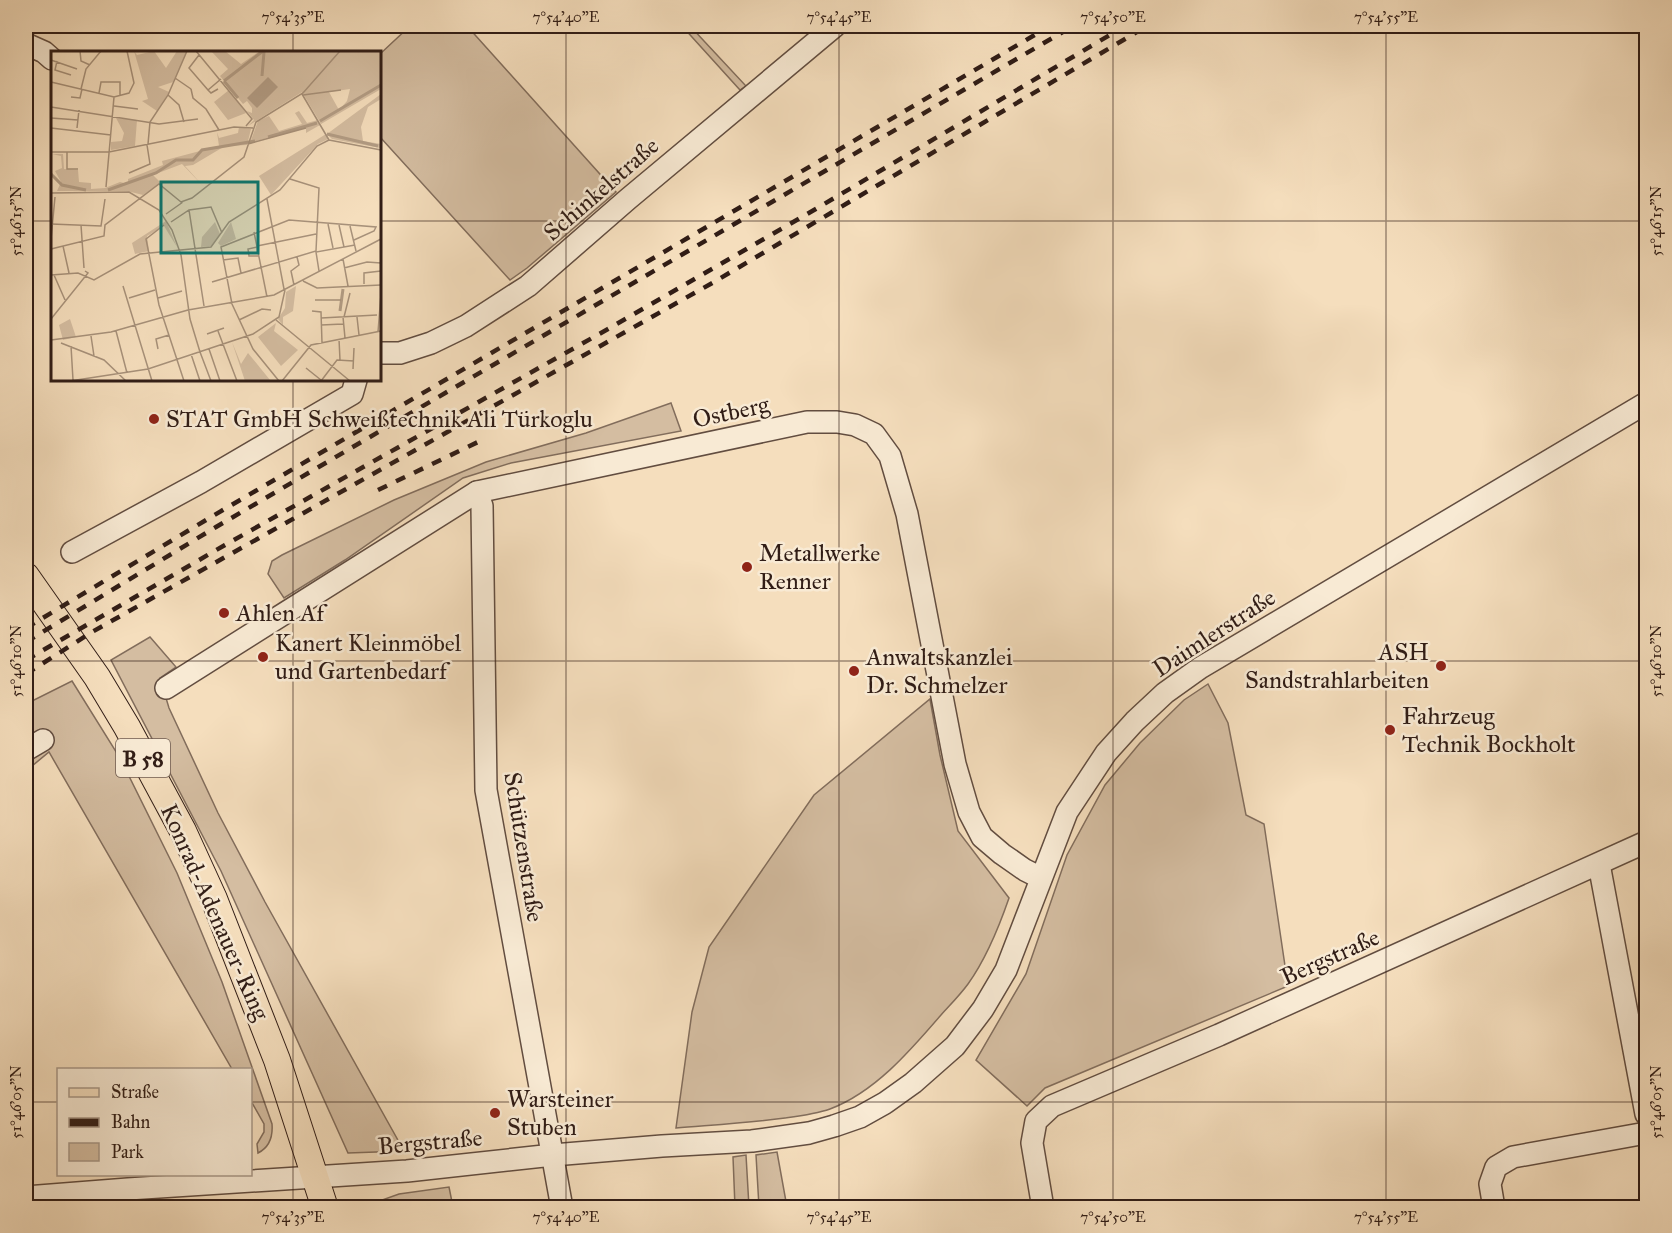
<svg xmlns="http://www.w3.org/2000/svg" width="1672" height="1233" viewBox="0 0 1672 1233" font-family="'IM FELL Great Primer',serif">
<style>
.green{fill:#d4bda1;stroke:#826d5c;stroke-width:1.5}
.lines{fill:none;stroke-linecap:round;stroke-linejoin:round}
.minor-casing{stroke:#624d40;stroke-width:24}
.major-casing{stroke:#311d16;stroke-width:28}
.minor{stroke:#f8ead4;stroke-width:21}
.major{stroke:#f5debd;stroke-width:26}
.rail{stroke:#311d16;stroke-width:4.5;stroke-dasharray:10 10;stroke-linecap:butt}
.ticks{fill:none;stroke:#311d16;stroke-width:1.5;stroke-opacity:0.45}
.poi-dot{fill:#8f2418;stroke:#f8ead4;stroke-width:2}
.labels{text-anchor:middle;stroke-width:5;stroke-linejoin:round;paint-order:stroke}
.shield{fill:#f8ead4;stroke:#6d5a4f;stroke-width:1.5}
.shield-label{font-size:22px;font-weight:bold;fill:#311d16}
.street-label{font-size:24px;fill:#311d16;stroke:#f8ead4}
.poi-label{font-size:24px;fill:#311d16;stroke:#f8ead4;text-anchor:start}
.inset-river{fill:none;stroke:#b29c84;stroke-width:3}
.inset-road{fill:none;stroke:#a7917a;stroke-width:1.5}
.view{fill:#0f766e;fill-opacity:0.15;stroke:#0f766e;stroke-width:3}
.inset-edge{fill:none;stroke:#311d16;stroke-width:3}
.neatline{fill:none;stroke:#311d16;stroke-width:2}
.ticks-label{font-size:15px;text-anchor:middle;fill:#311d16}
</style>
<rect width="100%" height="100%" fill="#f5debd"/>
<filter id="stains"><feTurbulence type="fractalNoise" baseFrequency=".00333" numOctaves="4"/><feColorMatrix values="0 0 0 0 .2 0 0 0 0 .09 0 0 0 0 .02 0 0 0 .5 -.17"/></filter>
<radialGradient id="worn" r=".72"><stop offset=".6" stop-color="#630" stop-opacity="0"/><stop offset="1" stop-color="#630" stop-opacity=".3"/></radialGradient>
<g class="green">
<path d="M410,26H467L616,192L527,268L510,280L380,137V54Z"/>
<path d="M682,26H690L746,86L740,90Z"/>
<path d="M671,403L681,431L511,463L463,478L345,560L284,598L268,574L272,561L282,555L394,500L486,462L586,433Z"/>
<path d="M150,637L176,667L160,678L169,708L218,813L265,902L404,1151L348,1153L221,871L111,660Z"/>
<path d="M72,681L120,758L177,873L222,982L272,1124C273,1137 270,1147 258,1153L257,1144L264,1132V1124L251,1101L250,1070L232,1069L49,752L26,771V704Z"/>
<path d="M1208,684L1228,723L1246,815L1264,824L1288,986L1045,1088L1027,1106L976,1060L1026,974L1067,855L1105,785L1140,743L1184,700Z"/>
<path d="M930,699L940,755L958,831L1009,898C999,927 986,959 968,984C960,995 950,1005 941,1015C910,1051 875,1092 830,1109C816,1114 800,1116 785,1118C749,1123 712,1125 676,1128L692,1012L709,947L814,795Z"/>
<path d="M777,1152L787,1207H759L756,1155Z"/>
<path d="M746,1155L749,1207H735L733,1157Z"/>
<path d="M449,1187L453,1207H367L368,1205L399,1194Z"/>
</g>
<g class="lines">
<defs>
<g id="minor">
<path d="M26,44L44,52L52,59"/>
<path d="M380,353H400L431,343L466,326L528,286L628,199L835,26"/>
<path d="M477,492L482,506L486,790L562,1208"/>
<path d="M72,552L201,482L352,394L356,380"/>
<path d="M166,688L477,492L807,422H837L855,425L874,434L890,456L907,514L955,764L969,812L982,837L1002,854L1025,870L1041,878"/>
<path d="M26,750L43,740"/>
<path d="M1599,864L1646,1114"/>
<path d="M26,1197L128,1189L407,1171L553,1155L662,1146L752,1141L809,1133L834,1126L860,1117L885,1103L913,1083L955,1046L983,1009L1006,970L1067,812L1106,753L1135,721L1165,693L1200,668L1646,403"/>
<path d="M1043,1208L1032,1143L1036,1121L1052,1106L1219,1035L1646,842"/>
<path d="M1494,1208L1490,1184L1496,1167L1513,1157L1646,1133"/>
</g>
<path id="major" d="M26,576L97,677L127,727L183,831L214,899L277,1060L325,1208"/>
</defs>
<use href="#minor" class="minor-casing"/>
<use href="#major" class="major-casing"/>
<use href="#minor" class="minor"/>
<use href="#major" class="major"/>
<g class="rail">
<path d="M378,490L480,441"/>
<path d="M26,628L211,517L1050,26"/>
<path d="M26,642L216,527L1073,26"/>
<path d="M26,660L225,545L608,329L814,210L1125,26"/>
<path d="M26,674L92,632L714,282L1147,26"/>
</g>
</g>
<path class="ticks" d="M293,26V52M566,26V1208M839,26V1208M1113,26V1208M1386,26V1208M26,221H52M380,221H1646M293,380V1208M26,661H1646M26,1102H58M250,1102H1646"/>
<g class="poi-dot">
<circle cx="154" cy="419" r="6"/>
<circle cx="747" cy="567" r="6"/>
<circle cx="224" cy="613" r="6"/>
<circle cx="263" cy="657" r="6"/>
<circle cx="1441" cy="666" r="6"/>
<circle cx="854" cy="671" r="6"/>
<circle cx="1390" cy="730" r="6"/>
<circle cx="495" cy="1113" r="6"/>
</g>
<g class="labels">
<rect class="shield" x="116" y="739" width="54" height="38" rx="4.5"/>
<g class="shield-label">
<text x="143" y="766">B 58</text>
</g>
<g class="street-label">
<text transform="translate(601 189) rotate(-41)" y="8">Schinkelstraße</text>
<text transform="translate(731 412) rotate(-12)" y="8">Ostberg</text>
<text transform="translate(1214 633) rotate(-33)" y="8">Daimlerstraße</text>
<text transform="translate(524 847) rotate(81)" y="8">Schützenstraße</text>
<text transform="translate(215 912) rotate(66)" y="8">Konrad-Adenauer-Ring</text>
<text transform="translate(1330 957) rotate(-24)" y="8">Bergstraße</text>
<text transform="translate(430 1142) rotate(-5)" y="8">Bergstraße</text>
</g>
<g class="poi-label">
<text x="166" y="427">STAT GmbH Schweißtechnik Ali Türkoglu</text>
<text x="759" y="561">Metallwerke<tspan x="759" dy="28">Renner</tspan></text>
<text x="236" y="621">Ahlen Af</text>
<text x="275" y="651">Kanert Kleinmöbel<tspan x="275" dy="28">und Gartenbedarf</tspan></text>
<text x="1429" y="660" text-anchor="end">ASH<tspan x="1429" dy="28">Sandstrahlarbeiten</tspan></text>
<text x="866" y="665">Anwaltskanzlei<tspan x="866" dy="28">Dr. Schmelzer</tspan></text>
<text x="1402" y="724">Fahrzeug<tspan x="1402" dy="28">Technik Bockholt</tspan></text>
<text x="507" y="1107">Warsteiner<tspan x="507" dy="28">Stuben</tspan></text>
</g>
</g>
<g transform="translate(51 51)">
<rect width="330" height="330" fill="#f5debd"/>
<path d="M83,0L86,4L103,0L115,17L126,0H136L122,31L107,36L118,41L106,60L91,50L97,48ZM160,0H174L190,13L209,0H330V38L270,73L251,41L197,75L203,69L196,60L201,62V57L196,50L192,53L169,25L177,18ZM299,38L296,50L288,59L278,41ZM178,39L195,62L177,69L163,51ZM330,43V48L317,56L310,76L312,90L330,93L329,97L281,88L276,83ZM248,60L256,72L267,69L269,74L255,82V76L199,92L207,70L218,65L228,80L251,73L244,62ZM65,67L86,69L84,95L60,99V91L71,90L73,82ZM188,76L200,78L196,94L174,95L142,114L134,115L153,136L131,113L102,124L110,132L92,144L76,140H6L10,131L4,120L11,117L10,105L1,103H12L13,118L27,119L28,131L40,132V138L54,137L69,131L77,133V128L112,114L111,110L168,95L166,81L168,87L187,82ZM275,83L277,88L267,93L220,144L208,125ZM115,170L126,196L113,175L96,185L98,200L84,203L81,192ZM164,171L169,183L160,195L150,196L151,186ZM180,171L185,188L170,195L167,192ZM245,235L242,260L232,266V274L227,268L234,257L235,241ZM19,268L25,286L12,289L8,274ZM225,272L223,280L247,299L230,315L207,286ZM181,291L190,313L197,302L219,329L194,330Z" fill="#d4bda1" fill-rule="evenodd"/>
<path d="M217,26L227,36L206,57L196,47Z" fill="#b29c84"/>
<path class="inset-river" d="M211,25L213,1M173,30L212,0M173,30L187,47M269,70L330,34M276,83L327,95M217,86L266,72M0,123L11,134L35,139M57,139L105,122L125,109H142L151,99L204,90M289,260L292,238"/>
<path class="inset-road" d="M29,0L30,10L39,14M145,0L201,68L195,75M148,4L138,17L157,39M0,9L26,18M6,10L4,19L20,24M124,27L140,38M0,31L63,46L78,42L83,32L76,0M30,38L35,18L50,0M140,38L142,47L155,58L168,79M167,38L160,42L157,39L170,28M48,42L50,31H69V44M251,43L278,89M117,44L128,54L133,71M252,44L290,39M20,46L29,47L31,38M63,55L87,58M0,56L108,73L147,68M0,67L27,69M0,77L60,84M26,77L28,59M278,89L330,99M97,93L99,71L117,44L136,0M197,93L255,77M0,101H58L183,76L202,77M16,101V118H27M78,122L99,113L96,94M55,136L63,46M0,142L78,141L108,159L121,179L130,204L139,268L149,301M216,148L233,238M138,159L153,255M115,163L132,151M120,171L138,159L160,156L171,182M0,173L50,175L54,148M277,173L282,197M30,174L33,217M113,174L95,188L108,254L133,330M288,174L293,196M299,175L305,200M203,181L216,246M0,188L4,146M12,195L18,222M206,195L265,183M206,196L197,198L198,205H208M0,198L53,185L54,174L108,133L130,151L141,147L193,106L205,71L252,42L289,0M292,208L297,235M172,209L187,207L190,222M293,217L316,211L330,212M268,220L265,201L304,194M0,224L27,222L43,229L89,203L160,196L178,171L229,139L266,95L278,89M3,224L14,249M252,230L266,237L330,234M161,231L265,200L268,137L239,128M313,233V222L330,220M243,234L240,220L248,214L246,206M72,235L101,330M78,247L104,239M107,247L131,240M264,249H290M137,259L223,244L330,188M261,260L270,261L271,292M292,266L294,287M293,266L299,242M306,266L308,284M270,267L326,264M0,268L37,222L34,220M188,269L211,258L220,259M225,269L299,330M270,274L292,273M65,280L76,322M167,280L186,330M327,281L330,243M156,283L173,277M40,285L43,305M288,288L289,309M0,289L60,281L137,259M10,292L53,309L75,330M20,295L22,329M107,298L105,288L118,284M158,298L169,330M149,301L160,330M140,303L149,330M255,317L270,329M302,318L303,297M19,330L97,318L202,283L228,266L234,239M228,330L202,298L181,253L170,196L238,169L325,176L323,180L303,189M231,330L260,294L330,280M270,330L286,309L303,310"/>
<path class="view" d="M110,131H207V202H110Z"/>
<rect width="330" height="330" class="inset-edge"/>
</g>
<rect width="1672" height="1233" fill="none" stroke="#f5debd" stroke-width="66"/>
<rect x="57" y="1068" width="195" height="108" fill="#f8ead4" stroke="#a89888" stroke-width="1.5"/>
<rect x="69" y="1088" width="30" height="9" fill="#f5debd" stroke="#a89888" stroke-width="1.5"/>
<text x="111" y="1098" font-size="18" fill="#311d16">Straße</text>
<rect x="69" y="1118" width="30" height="9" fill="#311d16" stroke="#a89888" stroke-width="1.5"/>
<text x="111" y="1128" font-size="18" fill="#311d16">Bahn</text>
<rect x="69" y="1143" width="30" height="18" fill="#d4bda1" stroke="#a89888" stroke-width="1.5"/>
<text x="111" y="1158" font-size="18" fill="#311d16">Park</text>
<rect x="33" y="33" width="1606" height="1167" class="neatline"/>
<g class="ticks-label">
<text x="293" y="22">7°54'35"E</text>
<text x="566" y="22">7°54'40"E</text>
<text x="839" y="22">7°54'45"E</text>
<text x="1113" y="22">7°54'50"E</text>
<text x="1386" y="22">7°54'55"E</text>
<text transform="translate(16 221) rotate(-90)" y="5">51°46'15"N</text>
<text transform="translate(1656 221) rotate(-90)" y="5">51°46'15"N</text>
<text transform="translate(16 661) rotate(-90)" y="5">51°46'10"N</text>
<text transform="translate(1656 661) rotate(-90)" y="5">51°46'10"N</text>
<text transform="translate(16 1102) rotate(-90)" y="5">51°46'05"N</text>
<text transform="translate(1656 1102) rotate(-90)" y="5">51°46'05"N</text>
<text x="293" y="1222">7°54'35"E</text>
<text x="566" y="1222">7°54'40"E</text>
<text x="839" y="1222">7°54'45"E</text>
<text x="1113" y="1222">7°54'50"E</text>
<text x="1386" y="1222">7°54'55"E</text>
</g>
<rect width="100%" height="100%" filter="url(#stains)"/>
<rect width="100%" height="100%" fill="url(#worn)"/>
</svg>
